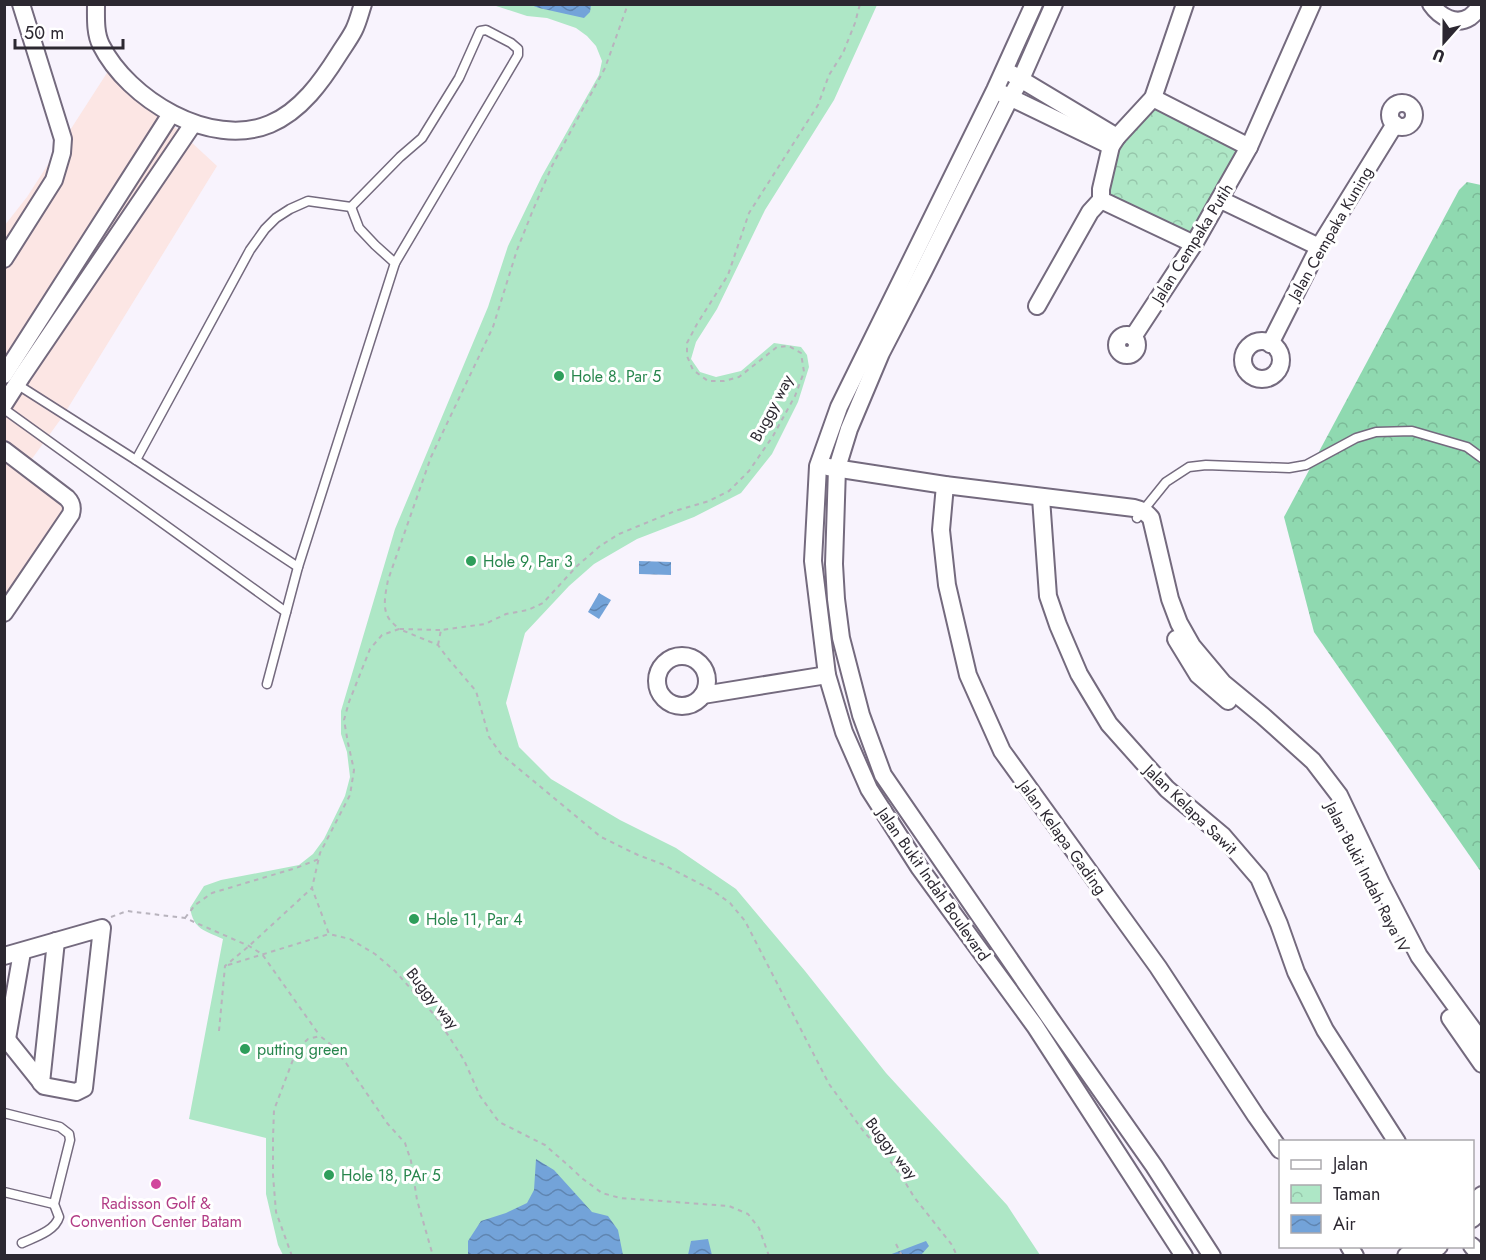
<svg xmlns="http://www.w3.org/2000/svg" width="1486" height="1260" viewBox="0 0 1486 1260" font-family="Jost,sans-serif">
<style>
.commercial{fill:#fce6e4}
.grass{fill:#aee7c6}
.forest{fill:url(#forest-crowns)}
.park{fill:url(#park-crowns)}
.water{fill:url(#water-waves)}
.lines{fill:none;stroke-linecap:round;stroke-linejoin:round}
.service-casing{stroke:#746a7e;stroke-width:11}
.minor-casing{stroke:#746a7e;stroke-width:20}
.path{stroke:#b8b3bd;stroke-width:2;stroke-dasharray:4.5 4.5;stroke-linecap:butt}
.service{stroke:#fff;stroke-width:8}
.minor{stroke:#fff;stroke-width:16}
.leisure-dot{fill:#2e9e5b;stroke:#fff;stroke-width:2}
.hotel-dot{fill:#d1479c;stroke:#fff;stroke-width:2}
.labels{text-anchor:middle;stroke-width:6;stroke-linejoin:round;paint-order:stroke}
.street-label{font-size:16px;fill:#2c2831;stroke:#fff}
.leisure-label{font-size:16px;fill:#27864d;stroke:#fff;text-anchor:start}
.hotel-label{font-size:16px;fill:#b23c85;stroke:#fff}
</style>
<defs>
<pattern id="forest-crowns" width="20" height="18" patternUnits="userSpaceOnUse" patternTransform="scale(1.5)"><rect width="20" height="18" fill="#8fd9b0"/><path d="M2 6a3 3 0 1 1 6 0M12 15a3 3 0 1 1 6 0" fill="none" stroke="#7cba98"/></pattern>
<pattern id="park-crowns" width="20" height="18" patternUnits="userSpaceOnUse" patternTransform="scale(1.5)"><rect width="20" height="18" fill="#aee7c6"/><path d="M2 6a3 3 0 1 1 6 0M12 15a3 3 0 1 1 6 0" fill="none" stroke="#96c6ab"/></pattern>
<pattern id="water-waves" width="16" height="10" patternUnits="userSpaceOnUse" patternTransform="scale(1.5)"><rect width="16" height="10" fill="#73a3d9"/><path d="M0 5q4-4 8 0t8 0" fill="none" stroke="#5f85b1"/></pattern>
</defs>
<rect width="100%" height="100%" fill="#f8f3fd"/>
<path class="commercial" d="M114,62L160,116L177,129L217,166L63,416L26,467L76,502L5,608V225L27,197Z"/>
<path class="grass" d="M493,5H877L834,100L765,210L717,309L696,342L691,359L700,372L716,377L741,371L774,343L801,347L807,355L809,367L798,402L772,454L741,493L694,517L637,539L594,564L569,586L525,633L506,703L519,747L551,779L620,820L676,848L736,889L805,971L886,1073L1007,1205L1040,1255H283L278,1245L266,1194V1138L189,1119L223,939C204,930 194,930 190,908L204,886L221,880L299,865L313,854L324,839L345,796L350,777L347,752L341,734V711L395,529L488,307L508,246L542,176L599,75L602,61L596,46L587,36L576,28L547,18L527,16Z"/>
<path class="forest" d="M1467,182L1481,185V872L1314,632L1284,517L1459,190Z"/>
<path class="park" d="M1153,102L1248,148L1193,244L1095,190L1114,148Z"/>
<g class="water">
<path d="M531,5L591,4V5L590,12L584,18L539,8Z"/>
<path d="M639,561L671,562V575L639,574Z"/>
<path d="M599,593L611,600L599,619L588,612Z"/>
<path d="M536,1159L554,1170L592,1212L608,1216L618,1230L623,1255H468V1241L481,1221L506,1213L527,1203L534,1190Z"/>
<path d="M708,1239L712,1255H688L691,1241Z"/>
<path d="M926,1241L929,1246L921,1255H889Z"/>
</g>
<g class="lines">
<defs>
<g id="service">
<path d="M351,207L359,228L375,245L395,263"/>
<path d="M15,383L136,460L298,567"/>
<path d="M4,409L286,612"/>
<path d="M136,460L250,250L265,229L276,218L290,209L308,201L351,207"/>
<path d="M1137,518L1166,482L1189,467L1206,465L1289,468L1306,465L1356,438L1376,432L1412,431L1467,447L1482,458"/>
<path d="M267,684L298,567L395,263L518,55V49L511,43L486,30L480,31L459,78L422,138L400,157L351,207"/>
<path d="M4,1113L60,1127L69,1134L70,1140L54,1204L59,1217C55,1231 35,1237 22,1243"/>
<path d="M4,1192L54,1204"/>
</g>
<g id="minor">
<path d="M96,4C96,18 95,33 101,45C128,99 210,149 270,124C301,111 322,81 339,54C344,46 350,38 354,30C358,22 360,13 363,4"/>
<path d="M1034,4L995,90L839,407L818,466L813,561L827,675L844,732L869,789L919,867L1035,1026L1184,1256"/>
<path d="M1054,4L1021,79L1010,98L924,270L881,353L849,429L837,468L834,564L836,599L841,638L861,715L883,775L1050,1018L1154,1166L1212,1256"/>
<path d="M1431,4C1440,17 1456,26 1470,17C1474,14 1478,9 1482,6"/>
<path d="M1012,74L1117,137"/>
<path d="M1001,93L1111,146"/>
<path d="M1153,98L1249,147"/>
<circle cx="1402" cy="115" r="12"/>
<path d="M1101,200L1194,244"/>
<path d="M1221,200L1319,247"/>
<path d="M4,259L54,180L62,153L63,139L21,4"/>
<path d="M1037,306L1090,212L1101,200V189L1111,146L1117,137L1153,98L1185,4"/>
<circle cx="1127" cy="345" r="10"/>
<path d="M1133,337L1194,244L1249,147L1312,4"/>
<circle cx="1262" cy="360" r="19"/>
<path d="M1270,344L1319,247L1395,124"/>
<path d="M4,375L171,114"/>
<path d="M4,404L22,376L193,124"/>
<path d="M4,450L67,498C72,503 73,507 71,514L4,613"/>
<path d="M828,467L945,485L1134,508C1142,510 1146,512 1151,518L1170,599L1179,623L1192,646L1223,683L1263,716L1313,761L1339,795L1381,883L1419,956L1482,1042"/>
<path d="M945,485L941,530L947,585L968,675L1002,751L1158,967L1256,1116L1280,1150"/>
<path d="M1041,498L1048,596L1058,625L1079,674L1109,724L1167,789L1223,836L1259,878L1279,924L1296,972L1325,1030L1397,1142"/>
<path d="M1176,639L1198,675L1228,701"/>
<circle cx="682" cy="681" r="25"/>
<path d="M703,695L827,675"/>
<path d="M4,956L102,928L84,1088L76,1092L44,1086L4,1036"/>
<path d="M1450,1018L1482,1064"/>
<path d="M7,1039L22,952"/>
<path d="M41,1083L56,941"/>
<path d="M1472,1203L1482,1195"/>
<path d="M1472,1219L1482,1210"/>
<path d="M1349,1246L1355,1256"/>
<path d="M1472,1246L1481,1256"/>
<path d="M1406,1256L1418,1246"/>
<path d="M1427,1256L1439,1246"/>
</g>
</defs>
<use href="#service" class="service-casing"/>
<use href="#minor" class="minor-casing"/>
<g class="path">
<path d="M440,630L399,629C395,625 390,621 388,617C382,607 386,591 388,580L431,457L493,327L517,250L533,210L552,166L605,68L628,4"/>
<path d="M438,645L441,630L485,624L506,614L528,610L543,603L577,566L600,546L619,534L675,511L709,501L729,491L749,471L773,436L795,396L804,372L801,353L789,346L777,347L739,377L724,381H708L693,370L687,356V343L697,324L728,275L749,213L818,105L829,75L843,53L855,23L860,4"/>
<path d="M111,917L127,911L185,918L249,946L262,954L320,1036"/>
<path d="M185,918L195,905L212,893L296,868L319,859"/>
<path d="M228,965L329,934"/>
<path d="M219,1031L225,966L249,946L312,888"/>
<path d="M896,1244L902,1256"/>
<path d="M292,1256L276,1212L273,1175V1138L274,1110L297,1049L308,1039L320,1036L330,1044L346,1063L387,1123L405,1143L411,1161L417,1200L433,1256"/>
<path d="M769,1256L759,1228L748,1214L729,1206L620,1198L602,1193L583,1179L570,1167L545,1145L499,1122L480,1096L464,1060L437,1018L395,971L375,954L350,939L329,934L312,888L320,853L350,795L354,770L348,743L344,720L349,702L370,649L382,635L399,629L438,645L446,656L476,691L489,737L501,754L601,837L638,855L662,864L712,890L730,903L745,921L829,1084L864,1132L887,1157L902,1177L914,1197L952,1245L957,1256"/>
</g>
<use href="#service" class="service"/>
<use href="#minor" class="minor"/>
</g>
<g class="leisure-dot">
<circle cx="559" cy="376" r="6"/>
<circle cx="471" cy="561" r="6"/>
<circle cx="414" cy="919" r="6"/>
<circle cx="245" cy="1049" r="6"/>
<circle cx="329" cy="1175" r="6"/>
</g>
<circle class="hotel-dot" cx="156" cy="1184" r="6"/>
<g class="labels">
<g class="street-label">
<text transform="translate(1330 233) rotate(-60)" y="6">Jalan Cempaka Kuning</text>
<text transform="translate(1192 243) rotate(-58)" y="6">Jalan Cempaka Putih</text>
<text transform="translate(771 408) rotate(-62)" y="6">Buggy way</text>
<text transform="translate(1191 809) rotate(44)" y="6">Jalan Kelapa Sawit</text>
<text transform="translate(1063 837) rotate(54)" y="6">Jalan Kelapa Gading</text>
<text transform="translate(1368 877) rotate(63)" y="6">Jalan Bukit Indah Raya IV</text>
<text transform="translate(934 884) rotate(55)" y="6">Jalan Bukit Indah Boulevard</text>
<text transform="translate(433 998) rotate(51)" y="6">Buggy way</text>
<text transform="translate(892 1148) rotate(52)" y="6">Buggy way</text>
</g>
<g class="leisure-label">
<text x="571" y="382">Hole 8. Par 5</text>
<text x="483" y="567">Hole 9, Par 3</text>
<text x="426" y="925">Hole 11, Par 4</text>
<text x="257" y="1055">putting green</text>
<text x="341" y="1181">Hole 18, PAr 5</text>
</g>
<g class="hotel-label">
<text x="156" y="1209">Radisson Golf &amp;<tspan x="156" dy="18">Convention Center Batam</tspan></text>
</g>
</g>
<rect width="1486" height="1260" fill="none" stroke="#2c2831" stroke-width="12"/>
<rect x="1279" y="1140" width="195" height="108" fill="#ffffff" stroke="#aba9ad" stroke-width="1.5"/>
<rect x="1291" y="1160" width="30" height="9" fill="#ffffff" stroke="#aba9ad" stroke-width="1.5"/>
<text x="1333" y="1170" font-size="18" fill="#2c2831">Jalan</text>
<rect x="1291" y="1185" width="30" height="18" fill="url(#park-crowns)" stroke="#aba9ad" stroke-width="1.5"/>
<text x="1333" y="1200" font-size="18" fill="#2c2831">Taman</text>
<rect x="1291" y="1215" width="30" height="18" fill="url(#water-waves)" stroke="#aba9ad" stroke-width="1.5"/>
<text x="1333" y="1230" font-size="18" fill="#2c2831">Air</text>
<g transform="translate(1444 42) rotate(201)" stroke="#ffffff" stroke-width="4.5" paint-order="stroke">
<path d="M0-4.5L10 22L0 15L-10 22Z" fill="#2c2831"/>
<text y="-9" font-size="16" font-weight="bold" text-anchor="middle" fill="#2c2831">U</text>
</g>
<path d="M15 39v9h108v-9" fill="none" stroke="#2c2831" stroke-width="3"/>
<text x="24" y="39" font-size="18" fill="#2c2831" stroke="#ffffff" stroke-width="4.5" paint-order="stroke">50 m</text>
</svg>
